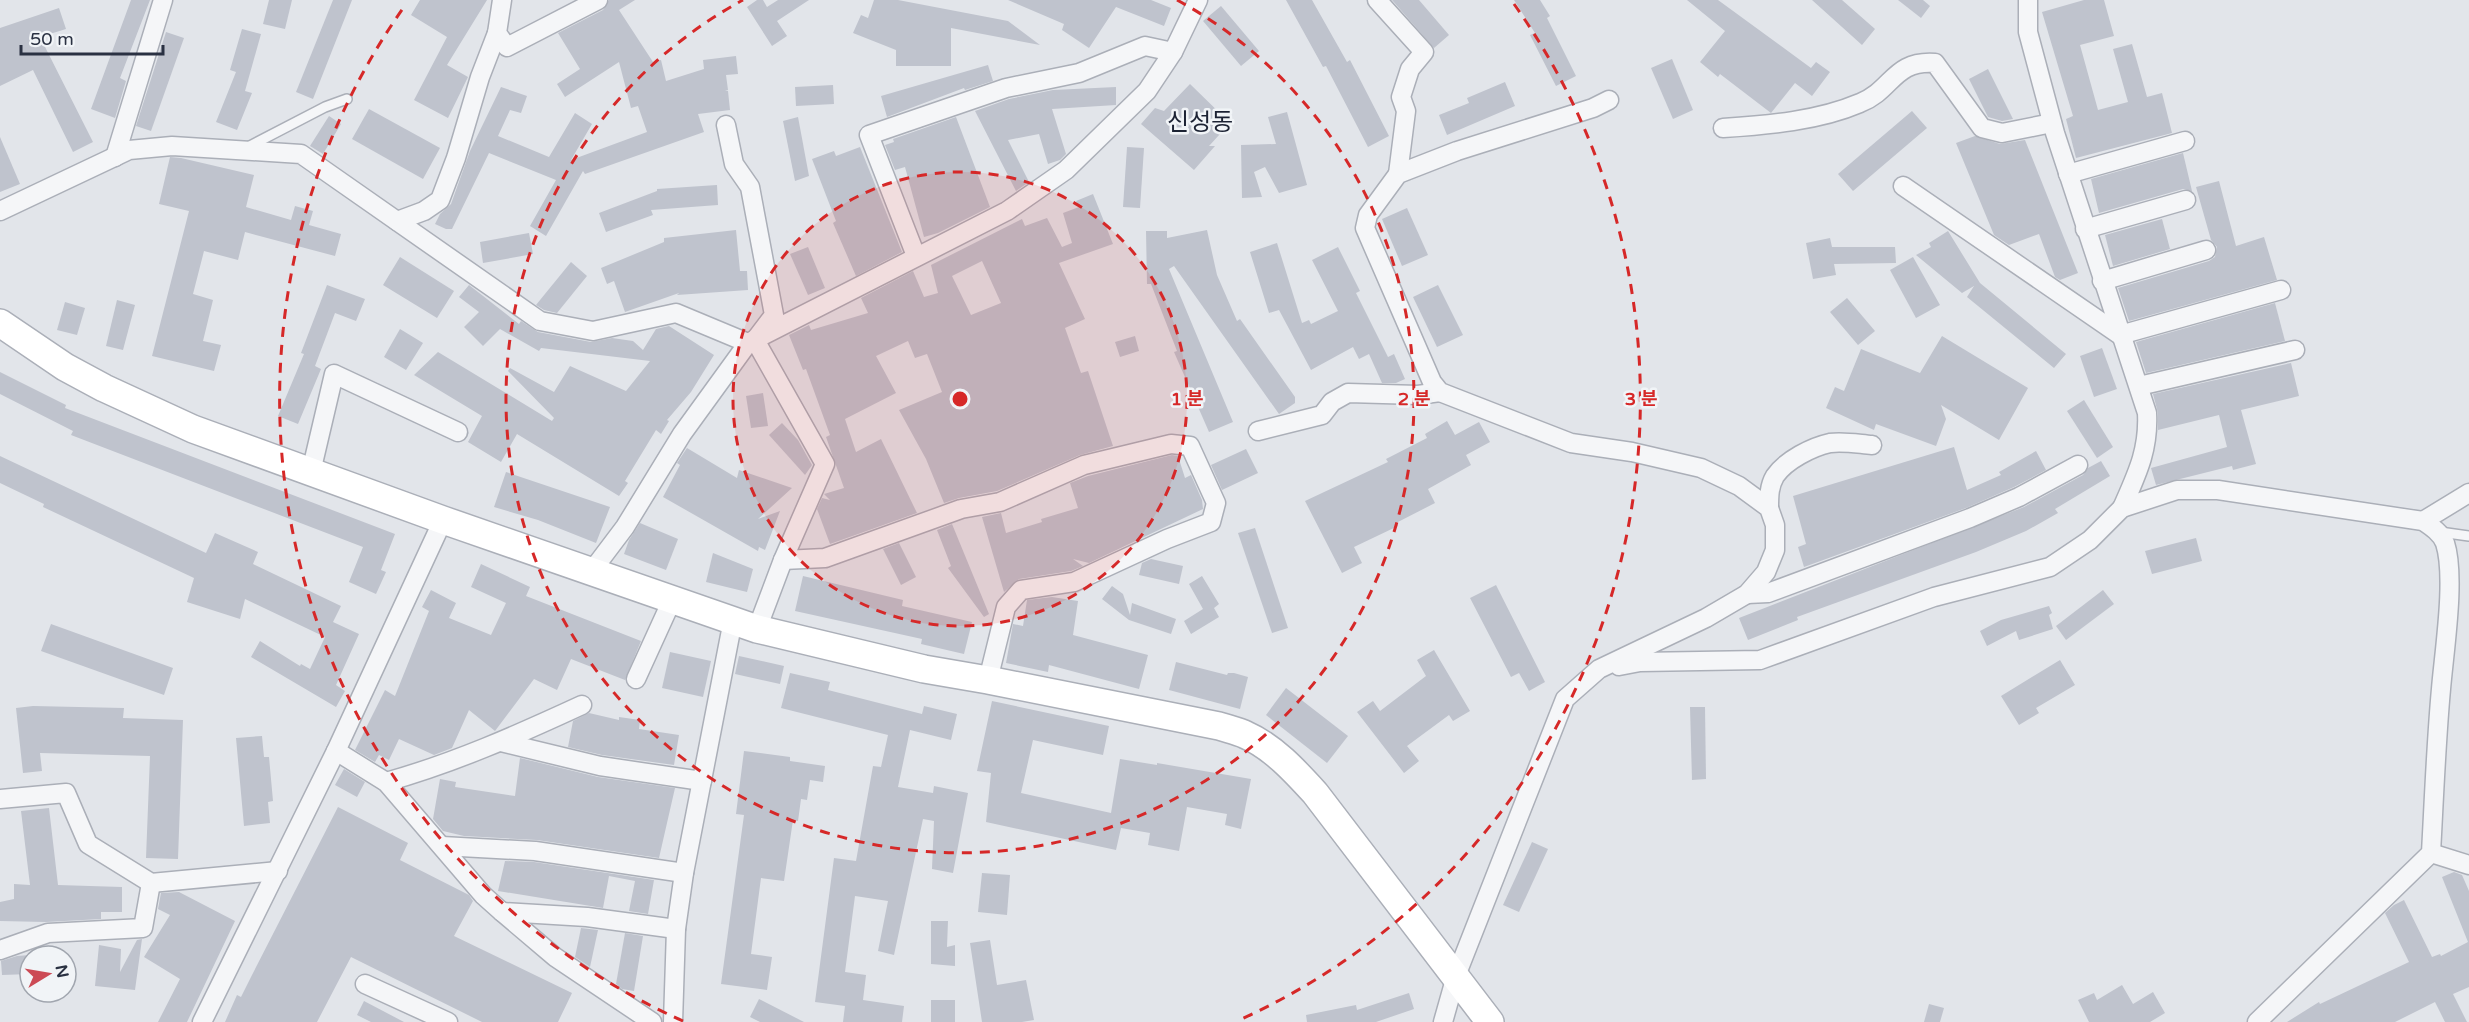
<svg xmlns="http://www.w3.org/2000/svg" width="2469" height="1022" viewBox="0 0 2469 1022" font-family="'Varela Round','Noto Sans KR',sans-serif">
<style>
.building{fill:#bfc3cd;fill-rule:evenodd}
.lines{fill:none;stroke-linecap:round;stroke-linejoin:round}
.lane-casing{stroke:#abafb8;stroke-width:12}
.street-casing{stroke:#abafb8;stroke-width:21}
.secondary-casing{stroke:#abafb8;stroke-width:30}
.lane{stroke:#f5f6f8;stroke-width:9}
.street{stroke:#f5f6f8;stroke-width:18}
.secondary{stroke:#fff;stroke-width:27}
.ring{fill:none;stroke:#d62828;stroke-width:3;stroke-dasharray:10 8}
.labels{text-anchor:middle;stroke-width:5;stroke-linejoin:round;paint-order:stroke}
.quarter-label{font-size:24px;fill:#1c2233;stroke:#f1f4f7}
.centre{fill:#d62828;stroke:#f1f4f7;stroke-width:3}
.ring-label{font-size:18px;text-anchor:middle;font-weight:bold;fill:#d62828;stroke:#f1f4f7;stroke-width:5;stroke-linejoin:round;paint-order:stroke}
</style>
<rect width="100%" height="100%" fill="#e2e5ea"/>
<g class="building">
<path d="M131,0H150L120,78L126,81L115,118L91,109Z"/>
<path d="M269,0H292L285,29L263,24Z"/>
<path d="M333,0H352L313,99L296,92Z"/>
<path d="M420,0H487L447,65L468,77L448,118L414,100L447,37L411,15Z"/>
<path d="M609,0H635L619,10L653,62L661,60L666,81L704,69L703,60L736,56L738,74L726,75L728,90L725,91H728L730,110L698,114L704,132L585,174L583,171L546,236L530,226L556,180L489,153L452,229H446L435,224L440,214L451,204L470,151L501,87L527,96L521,113L510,110L498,136L549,157L575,113L592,124L571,160L647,132L638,106L631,108L619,62L565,97L557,84L580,69L558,33L603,10Z"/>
<path d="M757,0H763L767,7L778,0H809L777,21L787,36L772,46L747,7Z"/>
<path d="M874,0H898L1008,21L1040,45L951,28V66H896V50L853,33L861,15L868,18Z"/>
<path d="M1008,0H1151L1171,8L1164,26L1116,7L1089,48L1062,30L1064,24Z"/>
<path d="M1286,0H1312L1347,62L1350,60L1389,136L1368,147L1326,66L1323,67Z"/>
<path d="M1392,0H1419L1449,35L1434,48Z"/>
<path d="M1514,0H1540L1550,16L1547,18L1576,76L1556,86L1530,35L1535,33Z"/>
<path d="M1687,0H1718L1811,68L1816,62L1830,72L1812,96L1795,83L1771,113L1720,74L1718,77L1700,62L1725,31Z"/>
<path d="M1812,0H1842L1875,29L1862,45Z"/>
<path d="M1898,0H1923L1930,6L1921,18Z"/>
<path d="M2084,0H2104L2114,36L2080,45L2098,110L2128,102L2113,49L2132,44L2147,97L2162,93L2172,133L2076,158L2066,119L2073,116L2042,12Z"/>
<path d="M1221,6L1259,51L1241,66L1203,21Z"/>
<path d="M59,8L66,29L40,37L93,142L73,152L33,70L0,86V28Z"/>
<path d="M242,29L261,34L245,91L252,93L237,130L216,122L236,72L230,70Z"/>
<path d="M166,32L184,38L151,131L136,126Z"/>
<path d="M1672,59L1693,110L1673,119L1651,68Z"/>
<path d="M988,65L993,81L965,90L964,88L887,117L881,96Z"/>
<path d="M1988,69L2013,119L2002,121L1988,117L1969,79Z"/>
<path d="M1505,82L1515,106L1447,135L1439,115L1469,103L1467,98Z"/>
<path d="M1190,84L1230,123L1209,146H1215L1194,170L1141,124L1155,108L1164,111Z"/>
<path d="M833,85L834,104L796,106L795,87Z"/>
<path d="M1116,87V105L1052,109L1066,154L1060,160L1048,164L1039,134L1008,140L1029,182L1016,191L975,111L1009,99L1053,90Z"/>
<path d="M369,109L440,148L423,179L352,139Z"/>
<path d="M1912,111L1927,128L1853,191L1838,174Z"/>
<path d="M1287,112L1307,185L1279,193L1265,167L1254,172L1262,197L1242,198L1241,145L1276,144L1268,117Z"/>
<path d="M329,116L341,124L323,154L310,146Z"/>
<path d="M798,117L809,176L795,181L783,121Z"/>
<path d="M956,117L990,207L938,233L924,237L905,167L895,170L885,145L894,142L893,139Z"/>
<path d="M1975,136L2000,144L2025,140L2078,273L2060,280L2055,277L2039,234L2009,245L1994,235L1956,143Z"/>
<path d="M0,137L20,184L0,192Z"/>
<path d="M860,147L902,252L856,276L833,223L836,221L812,159L834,151L836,156Z"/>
<path d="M1127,147L1144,148L1140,208L1123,207Z"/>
<path d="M2183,153L2192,191L2183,189L2099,213L2091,179Z"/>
<path d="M170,157L181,158L254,175L246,207L291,220L295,206L313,211L309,225L341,234L335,256L245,232L238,260L204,251L193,294L213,300L203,341L221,345L214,371L152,356L189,211L159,204Z"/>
<path d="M2219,181L2236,246L2264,237L2277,280L2129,321L2118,288L2209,261L2215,257L2217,247L2211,240L2196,187Z"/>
<path d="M717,185L718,205L651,210L653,215L606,232L599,213L657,191V189Z"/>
<path d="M1093,194L1113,244L1059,263L1085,319L1065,328L1081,373L1088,371L1113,446L1080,455L997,491L959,498L944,503L926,459L899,410L942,392L927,354L915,358L908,341L876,356L896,393L845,419L856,452L881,439L917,513L830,544L817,509L822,498L830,500L824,494L844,488L826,437L830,435L806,369L803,370L789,335L809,325L811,330L868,313L861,298L913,271L924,297L938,293L931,265L1022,219L1025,226L1047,218L1062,247L1072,243L1063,213L1079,207L1076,201ZM982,261L1001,303L971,315L952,276Z"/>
<path d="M1407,208L1428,255L1402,266L1382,219Z"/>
<path d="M2162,219L2170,249L2113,266L2105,235Z"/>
<path d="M736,230L740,271H747L748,290L677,295L679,293L625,312L614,281L607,284L601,268L664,242V238Z"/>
<path d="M1207,230L1217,275L1237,321L1240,319L1295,397V403L1279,414L1174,266L1169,269L1233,422L1209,432L1174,352L1177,351L1151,284H1147L1146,231H1167V238Z"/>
<path d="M1948,231L1980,283L2066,354L2054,368L1967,297L1974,286L1962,293L1916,255L1931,247L1929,243Z"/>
<path d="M529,233L533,254L483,263L480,242Z"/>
<path d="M1830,238L1832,247H1895L1896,263L1834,264L1836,275L1813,279L1806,243Z"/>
<path d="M1277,243L1302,323L1309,320L1311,324L1338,311L1312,260L1338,247L1360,291L1356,293L1388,357L1394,354L1405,379L1396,383H1382L1369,354L1359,359L1353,347L1311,370L1279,310L1269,313L1250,252Z"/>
<path d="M808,247L825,288L808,295L790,254Z"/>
<path d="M400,257L454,291L437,318L383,285Z"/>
<path d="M1913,257L1940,305L1916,318L1890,270Z"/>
<path d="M571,262L587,276L557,313L544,310L536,305Z"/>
<path d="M327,285L365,299L356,321L335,313L315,366L321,369L298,424L278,416L304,354L301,353Z"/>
<path d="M469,285L519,324L521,321L538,332L591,342L612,338L633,341L643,350L656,329L669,326L714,355L691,392L667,420L669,421L661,434L656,430L625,481L628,483L619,496L517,434L501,462L468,442L482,416L414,375L438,352L552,421L554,418L508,371L510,368L554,392L570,366L626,391L650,361L541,348L539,351L500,329L483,346L464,327L479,312L459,297Z"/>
<path d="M1438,285L1463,335L1437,347L1413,297Z"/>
<path d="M1847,298L1875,331L1858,345L1830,312Z"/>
<path d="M117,300L135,305L123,350L106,346Z"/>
<path d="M65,302L85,308L77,335L57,330Z"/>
<path d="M2275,303L2285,341L2146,373L2136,342Z"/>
<path d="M400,329L423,343L406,370L384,357Z"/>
<path d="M1135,336L1139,351L1120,357L1115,342Z"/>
<path d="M1942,336L2028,388L1999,440L1941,405L1946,419L1936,446L1876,424L1874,430L1826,408L1835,387L1844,391L1861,349L1920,373Z"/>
<path d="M2102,348L2117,389L2094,397L2080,356Z"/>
<path d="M2291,363L2299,396L2241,410L2256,464L2233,470L2232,466L2156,485L2151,468L2227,447L2219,415L2158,430V413L2153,394Z"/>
<path d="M0,372L66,405L65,408L395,534L381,570L386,572L376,594L349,582L363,547L71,435L73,431L0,394Z"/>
<path d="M763,393L768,426L751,428L746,396Z"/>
<path d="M2084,400L2113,447L2097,458L2067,411Z"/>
<path d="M1447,421L1455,435L1479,422L1490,442L1466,455L1471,465L1428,489L1435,503L1396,523L1398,526L1354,547L1362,563L1342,573L1305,501L1388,462L1386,459L1427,438L1425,434Z"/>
<path d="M782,423L798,440L812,465L805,475L769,435Z"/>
<path d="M1954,447L1967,490L2001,475L1999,472L2036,451L2046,470L2014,487L1966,508L1804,567L1798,547L1806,544L1793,496Z"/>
<path d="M687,448L737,478L739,470L792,488L758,519L780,511L765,550L759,547L758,551L663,497L680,465L677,463Z"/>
<path d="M1246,449L1258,473L1222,490L1211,465Z"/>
<path d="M1172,455L1178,456L1185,478L1191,475L1202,500L1203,509L1089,563L1073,559L1083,566L1071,571L1019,579L1004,592L982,517L1001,513L1006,533L1042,522L1041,519L1078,508L1070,483L1088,476Z"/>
<path d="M0,456L206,553L215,533L258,552L253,564L341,606L333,622L359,634L336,685L345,691L336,707L251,657L260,641L300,666L301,664L310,669L325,637L245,599L240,619L187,602L194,578L43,507L44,504L0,483Z"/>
<path d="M2101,461L2110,476L2055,509L2058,513L2026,531L1976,552L1797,617L1798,620L1748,640L1739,618L2024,507L2083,475L2088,468Z"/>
<path d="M506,472L610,507L596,543L538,520L494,507Z"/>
<path d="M640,523L678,539L666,570L624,554L629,540Z"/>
<path d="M952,524L989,614L984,617L948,568L951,566L937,530Z"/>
<path d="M1255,528L1288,628L1272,633L1238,533Z"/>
<path d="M2196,538L2202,561L2152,574L2145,551Z"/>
<path d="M899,543L916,577L901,585L883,549Z"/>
<path d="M713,553L753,569L747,592L706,582Z"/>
<path d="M1151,559L1183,566L1179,584L1139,575L1142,563Z"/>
<path d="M481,564L530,587L526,596L641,641L625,680L571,659L557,690L534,679L495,731L469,710L452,748L434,755L399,739L389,760L379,755L375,762L355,750L385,690L395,696L429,611L422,607L431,590L456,603L449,618L491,635L506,603L471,587Z"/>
<path d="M803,576L903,600L902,606L972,622L964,654L921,644L922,639L795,611Z"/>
<path d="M1202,576L1219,604L1214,608L1219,617L1191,634L1184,621L1203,609L1189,584Z"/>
<path d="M1496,585L1545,682L1529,691L1519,673L1511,677L1470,598Z"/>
<path d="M1112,586L1123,594L1130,615L1132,603L1176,619L1171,634L1129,620L1102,599Z"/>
<path d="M2103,590L2114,604L2066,640L2056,626Z"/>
<path d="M1052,597L1078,601L1073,635L1148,655L1139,689L1049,665L1048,672L1006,663L1013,624L1023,626L1027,600Z"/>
<path d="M2049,606L2052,613L2049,615L2053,629L2019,640L2016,631L1987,646L1980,631L2001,620Z"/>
<path d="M51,624L173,668L164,695L41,651Z"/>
<path d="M1434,650L1470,711L1453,721L1449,715L1407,746L1419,761L1404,773L1357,712L1373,701L1380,711L1426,676L1417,660Z"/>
<path d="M670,652L711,661L703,697L662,688Z"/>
<path d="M739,656L784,666L780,684L735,674Z"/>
<path d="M2060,660L2075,685L2036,708L2039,713L2019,725L2001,696Z"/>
<path d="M1176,662L1227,675L1228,673H1234L1248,677L1240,709L1169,690Z"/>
<path d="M790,673L830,682L828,690L922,714L924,706L957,714L951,740L910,730L898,787L933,793L934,786L968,793L953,873L932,869L934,821L923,819L894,955L878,951L888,901L855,896L845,972L866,975L863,1000L904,1006L902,1022H843L845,1006L815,1002L834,858L856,861L873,766L881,767L888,735L781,708Z"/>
<path d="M1286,688L1348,736L1327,763L1266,715Z"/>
<path d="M992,701L1109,726L1103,755L1033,740L1021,793L1111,813L1120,759L1157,765V763L1251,779L1241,829L1225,825L1227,814L1187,807L1179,851L1148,845L1150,833L1121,828L1116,850L986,822L991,773L977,771Z"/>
<path d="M33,706L124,708L123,718L183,720L178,859L146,858L150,756L40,753L42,771L23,773L16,708Z"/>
<path d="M1690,707H1705L1706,779L1692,780Z"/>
<path d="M589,713L619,720V717L640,720L639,729L679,735L674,765L602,755L568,747L573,721Z"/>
<path d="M262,736L264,757H269L273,801L268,802L270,823L244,826L236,738Z"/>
<path d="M744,751L790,757V761L825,766L823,782L810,780L807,800L801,799L798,821L793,820L784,881L761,878L751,954L772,957L767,990L721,984L744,815L736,814Z"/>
<path d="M520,758L598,777L675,788L659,858L537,840L464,836L443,831L433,819L440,779L456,782L455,787L515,796Z"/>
<path d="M344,769L365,782L357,797L335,785Z"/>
<path d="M338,807L408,843L400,860L469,895L473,901L454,936L572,993L558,1022H482L351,957L317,1022H225L237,995L241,997L252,975Z"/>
<path d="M49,808L58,885L122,887V912H101V919L46,922L0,921V902L14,899V884L30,885L21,811Z"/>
<path d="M1532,842L1548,849L1519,912L1503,905Z"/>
<path d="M505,861L534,862L654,880L648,914L629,911L635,881L609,876L603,908L498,891Z"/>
<path d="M2454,872L2462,875L2469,891V987L2453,994L2467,1022H2445L2435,1002L2395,1022H2287L2319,1002L2320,1004L2409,962L2385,913L2394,905L2404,900L2432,957L2440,954L2441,956L2468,942L2442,877Z"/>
<path d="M982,873L1010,875L1007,915L978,912Z"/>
<path d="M179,892L235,921L187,1022H158L180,979L144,957L170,915L158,909L161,893Z"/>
<path d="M931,921H948L947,947L955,945V966L931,964Z"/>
<path d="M581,928L598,930L590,967L575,957Z"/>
<path d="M625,933L643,936L634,991L622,989L616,984Z"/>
<path d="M142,939L135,990L95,986L99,945L121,949L120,972L137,940Z"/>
<path d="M990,940L997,985L1026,980L1034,1020L1022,1022H982L970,943Z"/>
<path d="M17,956L30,955V974L2,975L1,961Z"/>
<path d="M2122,985L2133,1004L2153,992L2165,1013L2150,1022H2089L2078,1000L2094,993L2097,1000Z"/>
<path d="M1409,993L1414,1009L1376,1022H1307L1306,1015L1356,1005L1357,1010Z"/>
<path d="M759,999L804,1022H760L750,1017Z"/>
<rect x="931" y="1000" width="24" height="22"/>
<path d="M364,1001L404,1022H371L357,1015Z"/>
<path d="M1929,1004L1944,1008L1940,1022H1924Z"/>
</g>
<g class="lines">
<defs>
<g id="lane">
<path d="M246,148L325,107L347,99"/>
<path d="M2440,532L2469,536"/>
</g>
<g id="street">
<path d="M502,0L497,33L507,47L598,0"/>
<path d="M1377,0L1424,52L1410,69L1401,97L1406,111L1398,174"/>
<path d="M2028,0V32L2055,133L2147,413C2149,450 2137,474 2122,508"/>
<path d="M726,125L734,164L750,187L774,315L755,340L825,464L783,560L757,629"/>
<path d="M1723,128C1768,125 1818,121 1860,103C1893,90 1893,60 1935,63L1982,128L2002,133L2052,123"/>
<path d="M115,157L163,0"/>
<path d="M2068,174L2185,141"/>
<path d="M1903,186L2120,335L2281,290"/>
<path d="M0,211L129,150L172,146L301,154L540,321L593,331L676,313L748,343L1007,211L1066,170L1147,91L1173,52L1198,0"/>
<path d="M397,221L424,211L440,200L456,158L480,77L497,33"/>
<path d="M2085,229L2186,200"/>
<path d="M916,256L869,135L1006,88L1079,73L1145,46L1173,52"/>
<path d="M2102,281L2206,250"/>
<path d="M2139,386L2295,350"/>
<path d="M1258,431L1322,415L1332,402L1348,393L1418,395L1440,392"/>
<path d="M311,472L334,374L458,432"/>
<path d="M1769,508C1769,497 1769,486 1775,476C1786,460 1812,447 1830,443C1843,441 1859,444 1872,445"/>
<path d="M2423,521L2469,493"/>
<path d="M783,560L825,558L961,509L1000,502L1084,465L1171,444L1190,446L1216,503L1211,522L1167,539L1074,582L1021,590L1006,607L988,680"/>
<path d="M591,572L625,527L682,434L748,343"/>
<path d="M1747,594L1768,593L1970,518L2019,497L2078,465"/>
<path d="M1619,666L1640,662L1760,660L1934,597L2050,567L2090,540L2122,508L2177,490H2218L2423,521C2432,527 2441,533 2445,543C2456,577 2444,652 2441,689C2436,744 2434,799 2431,853L2257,1022"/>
<path d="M636,679L672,600"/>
<path d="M501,742L600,766L702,781"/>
<path d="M336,751L386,782L483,895L502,912L555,957L652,1022"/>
<path d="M386,782C454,763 517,735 582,705"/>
<path d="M0,799L66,793L88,844L151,883L278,871"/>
<path d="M442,846L535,851L684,873"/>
<path d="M2431,853L2469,865"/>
<path d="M502,912L587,917L676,929"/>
<path d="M0,950L48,933L143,928L151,883"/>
<path d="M365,984L448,1022"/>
<path d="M202,1022L336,751L443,520"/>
<path d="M673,1022L676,929L684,873L733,620"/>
<path d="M1443,1022L1456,976L1565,699L1599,669L1706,618L1747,594L1766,572L1775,550V525L1769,508L1739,486L1701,468L1632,452L1571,443L1440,392L1432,382L1365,228L1368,215L1398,174L1457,151L1593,108L1609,100"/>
</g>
<path id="secondary" d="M0,323L65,367L104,388L193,429L443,520L757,629L924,669L988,680L1219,726C1228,729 1238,731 1246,735C1273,747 1295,771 1315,793L1490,1022"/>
</defs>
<use href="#lane" class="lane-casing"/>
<use href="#street" class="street-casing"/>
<use href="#secondary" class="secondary-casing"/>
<use href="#lane" class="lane"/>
<use href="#street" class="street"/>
<use href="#secondary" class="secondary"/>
</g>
<circle cx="960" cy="399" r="227" fill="#d62828" fill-opacity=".12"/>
<g class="ring">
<circle cx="960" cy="399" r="227"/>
<path d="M1177 0A454 454 0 1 1 743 0"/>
<path d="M683 1021A681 681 0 0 1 406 4M1514 4A681 681 0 0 1 1237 1021"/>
</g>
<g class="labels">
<g class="quarter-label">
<text x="1200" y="130">신성동</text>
</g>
</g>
<circle cx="960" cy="399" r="9" class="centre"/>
<g class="ring-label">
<text x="1187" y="405">1 분</text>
<text x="1414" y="405">2 분</text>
<text x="1641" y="405">3 분</text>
</g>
<g transform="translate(48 974) rotate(79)"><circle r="28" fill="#f1f4f7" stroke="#a1a6af" stroke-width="1.5"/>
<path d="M0-4.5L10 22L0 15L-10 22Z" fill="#cc4a55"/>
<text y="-9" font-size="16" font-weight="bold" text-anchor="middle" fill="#2a3142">N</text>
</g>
<path d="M21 45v9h142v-9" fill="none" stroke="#2a3142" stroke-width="3"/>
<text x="30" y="45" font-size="18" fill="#2a3142" stroke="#f1f4f7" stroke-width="4.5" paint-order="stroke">50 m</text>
</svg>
